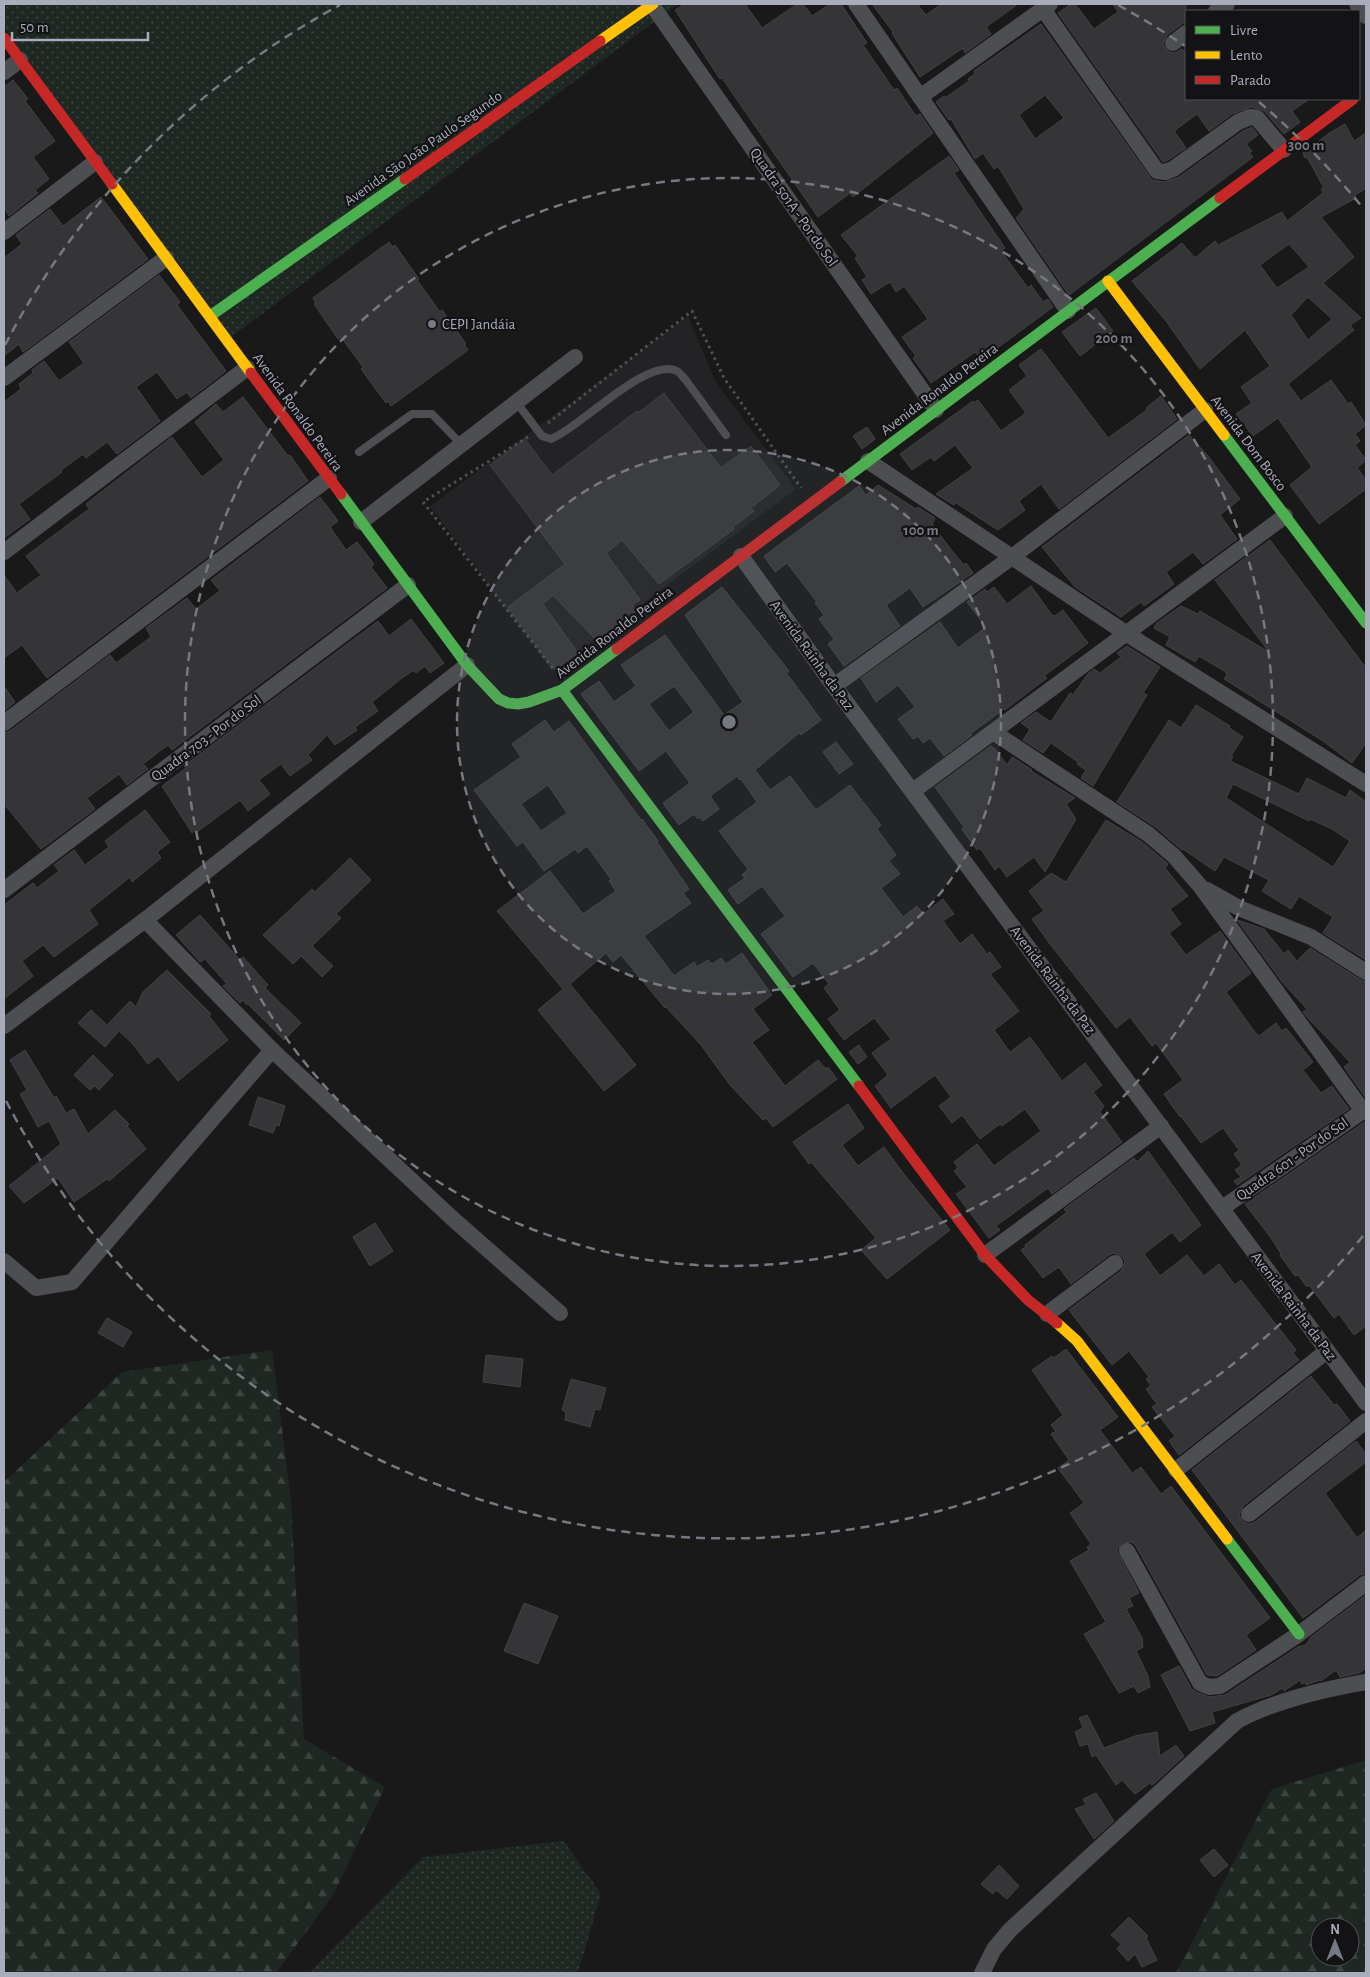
<svg xmlns="http://www.w3.org/2000/svg" width="1370" height="1977" viewBox="0 0 1370 1977" font-family="'Alegreya Sans',sans-serif">
<style>
.built{fill:#232325}
.grass{fill:url(#grass-dots)}
.forest{fill:url(#forest-firs);fill-rule:evenodd}
.building{fill:#353537;stroke:#414245;fill-rule:evenodd}
.lines{fill:none;stroke-linecap:round;stroke-linejoin:round}
.path{stroke:#4f4f54;stroke-width:3;stroke-dasharray:2.5 4;stroke-linecap:butt}
.lane{stroke:#4d4e52;stroke-width:8}
.street{stroke:#4d4e52;stroke-width:16}
.fast{stroke:#4caf50;stroke-width:11}
.slow{stroke:#ffc107;stroke-width:11}
.jam{stroke:#c62828;stroke-width:11}
.ring{fill:none;stroke:#777982;stroke-width:2.5;stroke-dasharray:9 6}
.poi-dot{fill:#777982;stroke:#131315;stroke-width:2}
.labels{text-anchor:middle;stroke-width:4.5;stroke-linejoin:round;paint-order:stroke}
.street-label{font-size:15px;fill:#a9adbb;stroke:#131315}
.poi-label{font-size:15px;fill:#a9adbb;stroke:#131315;text-anchor:start}
.centre{fill:#777982;stroke:#131315;stroke-width:2.5}
.ring-label{font-size:15px;text-anchor:middle;font-weight:bold;fill:#777982;stroke:#131315;stroke-width:4.5;stroke-linejoin:round;paint-order:stroke}
</style>
<defs>
<pattern id="grass-dots" width="8" height="8" patternUnits="userSpaceOnUse" patternTransform="scale(1.25)"><rect width="8" height="8" fill="#1e2721"/><path d="M2 2h.1M6 6h.1" fill="none" stroke="#3c443f" stroke-width="1.8" stroke-linecap="round"/></pattern>
<pattern id="forest-firs" width="22" height="20" patternUnits="userSpaceOnUse" patternTransform="scale(1.25)"><rect width="22" height="20" fill="#1e2721"/><path d="M5 1l3.5 6h-7zM16 11l3.5 6h-7z" fill="#3c443f"/></pattern>
</defs>
<rect width="100%" height="100%" fill="#191919"/>
<path class="built" d="M688,316L715,381L796,489L552,671L430,506Z"/>
<g class="grass">
<path d="M4,4H678L227,340L4,28Z"/>
<path d="M564,1841L601,1894L578,1973H309L423,1857Z"/>
</g>
<g class="forest">
<path d="M272,1350L291,1500L304,1739L385,1787L333,1895L276,1973H4V1482L122,1372Z"/>
<path d="M1366,1760V1973H1176L1272,1789ZM1320,1927H1350V1957H1320Z"/>
</g>
<g class="building">
<path d="M685,4H745L762,28L797,4H803L812,16L830,4H841L867,43L863,45L894,90L897,88L916,116L920,114L933,133L853,197L850,193L818,217L722,78L720,79L675,10Z"/>
<path d="M872,4H917L926,15L941,4H1018L986,27L991,34L965,53L963,48L920,77L892,33L893,32Z"/>
<path d="M1071,4H1075L1094,29L1118,12L1113,4H1186V21L1167,35L1163,44L1169,52L1175,53L1182,49L1186,54V99H1309L1292,111L1300,122L1284,134L1264,111L1251,107L1232,114L1209,131L1197,114L1174,131L1186,148L1168,160L1163,162L1058,13Z"/>
<path d="M1041,24L1152,180L1164,182L1179,177L1243,131L1252,127L1258,135L1246,144L1252,151L1249,153L1253,157L1069,295L1016,218L1024,209L998,166L994,169L983,153L975,159L951,119L949,120L936,102L944,96L945,98L969,81L968,79L975,74L974,71ZM1045,95L1064,118L1035,139L1019,115Z"/>
<path d="M13,80L28,99L25,101L55,141L33,157L49,179L35,190L38,193L9,216L4,207V87Z"/>
<path d="M1345,124L1354,141L1366,133V188L1355,195L1356,198L1321,217L1354,257L1323,283L1361,318L1350,325L1354,330L1288,384L1301,401L1331,380L1348,404L1351,402L1366,425L1355,434L1360,441L1355,445L1366,460L1357,468L1366,480V489L1319,524L1290,485L1312,467L1278,418L1253,436L1236,414L1252,403L1241,387L1270,366L1245,330L1200,369L1166,321L1132,281L1182,243L1195,258L1215,241L1218,245L1282,212L1287,221L1323,193L1321,189L1324,188L1307,157L1305,158L1303,153L1331,132ZM1289,244L1309,267L1277,288L1260,265ZM1308,297L1332,319L1308,340L1291,315Z"/>
<path d="M949,156L959,170L954,173L1005,248L1001,251L1028,288L1031,285L1043,302L1048,299L1053,307L981,360L975,352L931,383L913,358L916,356L902,337L928,319L904,286L896,292L890,282L871,294L862,280L867,277L855,258L858,256L841,235Z"/>
<path d="M101,197L148,259L23,352L19,344L4,356V258L22,244L16,235L50,209L63,226Z"/>
<path d="M389,242L393,247L395,245L419,279L417,280L440,312L442,310L466,344L464,345L468,350L391,406L388,401L386,403L361,369L363,367L344,341L341,337L338,339L314,304L316,303L313,298Z"/>
<path d="M159,275L180,302L177,305L226,371L191,398L187,392L177,399L157,372L136,387L160,421L117,454L107,442L86,458L83,454L61,470L62,472L19,504L30,519L4,538V402L21,389L19,384L33,373L32,370L44,361L59,381L84,363L69,342Z"/>
<path d="M1096,308L1113,331L1080,356L1062,332Z"/>
<path d="M1041,349L1108,438L1147,410L1146,408L1161,396L1177,419L1059,509L1041,484L1019,501L1025,510L998,530L956,503L954,505L936,494L973,468L955,445L934,461L931,457L912,470L900,454L973,401L974,403L978,400L1001,431L1026,413L1009,390L1027,376L1019,365Z"/>
<path d="M664,393L721,468L751,446L780,485L751,508L754,511L733,527L734,529L659,584L622,540L606,553L640,600L632,605L637,611L596,640L553,595L543,604L578,653L555,670L508,607L565,564L490,465L525,439L552,475L637,411L638,413Z"/>
<path d="M243,397L288,456L290,455L308,481L47,678L22,645L4,658V575L17,593L41,575L26,556L89,509L86,504L172,437L202,477L224,460L195,422L216,404L223,412Z"/>
<path d="M867,427L875,439L862,449L853,436Z"/>
<path d="M1189,435L1208,456L1240,499L1220,515L1237,539L1203,564L1193,552L1166,572L1174,584L1144,606L1141,602L1121,617L1075,587L1042,547Z"/>
<path d="M878,485L916,509L918,507L935,518L932,524L952,551L964,565L966,563L973,573L923,607L910,588L886,605L900,626L844,666L828,644L834,639L819,619L824,615L815,603L817,602L787,563L775,572L764,556L859,486L866,495Z"/>
<path d="M320,497L338,521L330,527L346,550L357,542L374,564L371,567L387,588L172,750L168,745L143,764L148,769L127,785L119,774L87,798L95,809L41,849L4,804V733L10,731L110,655L116,663L151,637L146,628L187,598L196,609L220,591L211,580Z"/>
<path d="M1270,540L1366,668V743L1352,763L1323,741L1224,679L1227,674L1224,671L1199,656L1195,662L1166,645L1170,637L1154,628L1157,623L1181,606L1198,614L1200,611L1269,652L1215,580Z"/>
<path d="M1031,586L1052,615L1055,616L1063,610L1088,643L1044,676L1047,678L1005,710L1004,709L970,734L972,735L944,756L930,738L923,743L918,736L913,739L898,719L915,707L898,685L876,702L861,678L940,622L958,648L986,627L967,602L985,589L987,592L994,587L1007,604Z"/>
<path d="M722,587L789,671L786,673L791,679L821,720L801,735L799,733L755,770L770,790L790,776L816,810L850,785L881,825L877,829L896,855L889,861L900,874L881,888L903,917L917,906L923,914L943,899L954,914L943,921L960,944L972,934L987,954L990,952L1001,967L990,974L1019,1011L994,1030L1010,1052L1030,1037L1062,1081L1085,1063L1102,1085L1093,1092L1104,1106L1100,1112L1122,1142L1052,1194L1048,1188L996,1226L1000,1230L989,1238L956,1194L967,1187L954,1171L958,1168L954,1162L977,1144L994,1166L1041,1131L1025,1109L1002,1126L1000,1124L980,1139L962,1115L952,1123L939,1106L951,1097L935,1075L891,1108L875,1086L888,1075L872,1053L891,1039L874,1018L844,1040L828,1019L840,1010L824,988L829,984L813,963L793,977L761,934L785,916L762,886L738,904L728,890L745,878L742,875L748,869L719,831L757,802L741,779L740,780L737,776L710,796L719,809L703,821L700,817L698,819L694,814L679,825L663,803L690,783L666,751L639,771L581,694L599,681L614,702L636,686L621,665L665,635L724,715L743,702L685,615ZM674,686L694,712L669,731L649,704Z"/>
<path d="M411,619L444,663L430,673L425,666L416,673L414,670L402,678L372,702L378,711L355,727L357,730L335,745L327,735L308,755L312,760L290,776L281,764L259,780L270,794L248,811L240,800L197,832L195,830L192,833L162,786L186,768L184,766L378,621L389,636Z"/>
<path d="M1127,646L1160,667L1143,693L1147,695L1093,786L1081,778L1086,770L1077,764L1078,762L1051,743L1043,753L1023,740L1030,729L1021,723L1036,712L1051,722L1070,693L1073,695L1087,675L1094,669L1100,673L1121,657L1117,653Z"/>
<path d="M4,686L15,702L4,711Z"/>
<path d="M1196,705L1230,726L1229,728L1243,737L1231,756L1233,757L1230,761L1299,794L1307,778L1346,798L1350,790L1366,802V960L1323,933L1333,917L1299,896L1291,909L1262,891L1269,880L1224,857L1215,871L1183,849L1182,850L1154,826L1117,802L1169,720L1181,728ZM1233,784L1309,821L1310,819L1332,829L1350,841L1333,867L1226,798Z"/>
<path d="M545,720L554,732L569,721L641,820L642,819L658,841L657,842L689,889L683,893L691,903L644,936L674,976L694,962L697,967L708,960L712,964L721,958L726,964L742,953L772,995L753,1009L769,1030L752,1042L785,1086L818,1060L826,1069L828,1067L837,1079L773,1127L766,1118L763,1120L730,1085L701,1045L666,1007L665,1008L621,955L613,962L606,953L570,984L636,1065L604,1091L538,1010L563,989L497,911L550,871L583,914L616,891L609,881L611,879L587,846L578,853L575,849L544,871L523,842L517,846L474,790L521,757L512,744ZM548,785L567,813L541,831L521,804Z"/>
<path d="M836,742L853,764L839,774L823,752Z"/>
<path d="M991,746L995,749L1007,765L1012,757L1032,770L1031,771L1075,798L1066,804L1076,819L1045,872L1034,857L1007,877L999,866L995,870L980,848L977,850L962,829L964,827L935,787Z"/>
<path d="M145,810L170,842L157,852L161,858L132,882L130,877L89,910L98,924L54,957L43,945L22,961L33,976L4,999V905L33,883L37,888L59,871L54,865L74,850L85,865L109,847L105,841Z"/>
<path d="M1106,820L1142,842L1167,863L1168,865L1165,868L1188,896L1170,909L1181,924L1169,933L1186,955L1220,931L1251,973L1226,992L1254,1031L1259,1036L1276,1023L1282,1031L1286,1028L1313,1062L1303,1070L1321,1093L1332,1086L1349,1109L1237,1185L1234,1181L1241,1177L1235,1170L1242,1165L1234,1154L1239,1150L1223,1128L1201,1143L1181,1116L1180,1117L1164,1094L1183,1080L1156,1043L1152,1046L1130,1017L1116,1028L1050,944L1032,919L1044,911L1029,891L1051,873L1066,882Z"/>
<path d="M350,858L371,880L336,914L341,918L312,946L333,966L322,977L301,956L293,964L263,935L312,889L315,892Z"/>
<path d="M200,915L240,960L243,957L268,985L265,988L301,1023L284,1040L248,1004L247,1005L243,1000L240,1003L223,986L227,984L205,959L200,962L176,935Z"/>
<path d="M1237,920L1264,929L1284,954L1288,950L1297,961L1310,948L1361,980L1366,982V1098L1344,1067L1350,1062L1306,1016L1303,1012L1307,1009L1283,983Z"/>
<path d="M167,970L211,1014L209,1016L228,1040L178,1081L158,1056L148,1064L132,1043L119,1031L105,1047L78,1023L91,1010L107,1025L130,1001L136,1007L143,992Z"/>
<path d="M859,1045L867,1057L858,1064L849,1052Z"/>
<path d="M25,1050L54,1098L56,1096L66,1113L74,1109L88,1134L115,1110L129,1124L127,1126L146,1149L109,1181L107,1179L74,1202L58,1178L24,1203L9,1186L61,1144L49,1121L38,1127L20,1094L27,1090L10,1060Z"/>
<path d="M93,1055L113,1075L99,1090L95,1086L90,1090L74,1075Z"/>
<path d="M258,1097L285,1106L279,1126L276,1125L273,1133L249,1125Z"/>
<path d="M848,1104L864,1128L842,1145L858,1166L884,1147L903,1173L950,1230L887,1279L861,1250L876,1238L811,1162L809,1164L793,1142Z"/>
<path d="M1366,1121V1326L1354,1335L1339,1314L1334,1318L1309,1285L1307,1287L1298,1275L1295,1276L1280,1255L1281,1254L1271,1238L1245,1204Z"/>
<path d="M1148,1151L1201,1225L1180,1242L1172,1232L1144,1254L1160,1276L1187,1255L1204,1276L1219,1264L1235,1285L1241,1280L1296,1350L1293,1353L1299,1360L1179,1455L1169,1441L1175,1436L1152,1407L1157,1404L1146,1389L1151,1386L1146,1379L1149,1377L1129,1351L1112,1365L1069,1310L1121,1271L1125,1262L1123,1257L1114,1253L1109,1255L1071,1284L1059,1267L1043,1278L1021,1250L1026,1247L1025,1245L1067,1212L1064,1209L1134,1158L1137,1162Z"/>
<path d="M375,1223L393,1251L370,1266L353,1237Z"/>
<path d="M107,1318L132,1332L123,1347L98,1333Z"/>
<path d="M1066,1349L1118,1417L1100,1430L1132,1473L1141,1467L1161,1494L1171,1486L1270,1618L1246,1635L1256,1650L1217,1676L1207,1675L1136,1546L1132,1542L1122,1543L1117,1551L1139,1593L1129,1598L1133,1606L1126,1609L1142,1638L1143,1647L1136,1651L1148,1676L1150,1687L1138,1693L1134,1686L1119,1693L1084,1634L1106,1622L1070,1561L1089,1550L1087,1547L1091,1544L1070,1513L1084,1503L1058,1468L1069,1460L1051,1434L1056,1431L1051,1425L1063,1415L1032,1370L1052,1356L1054,1358Z"/>
<path d="M486,1355L523,1359L520,1387L483,1382Z"/>
<path d="M1311,1376L1334,1405L1337,1404L1350,1421L1243,1506L1239,1515L1245,1523L1250,1524L1255,1522L1356,1441L1366,1454V1462L1325,1493L1357,1538L1366,1530V1573L1360,1575L1303,1618L1192,1470Z"/>
<path d="M571,1379L606,1388L600,1410L595,1409L590,1427L565,1420L566,1412L562,1410Z"/>
<path d="M1366,1595V1668L1359,1673L1340,1677L1336,1670L1321,1681L1319,1680L1306,1685L1305,1682L1302,1684L1300,1680L1284,1691L1283,1688L1271,1695L1212,1712L1215,1723L1190,1731L1161,1675L1179,1666L1191,1688L1196,1692L1209,1697L1225,1695L1298,1647L1306,1645L1311,1637Z"/>
<path d="M524,1603L558,1616L538,1664L504,1651Z"/>
<path d="M1087,1715L1104,1748L1135,1736L1157,1732L1160,1756L1176,1745L1184,1756L1156,1782L1152,1785L1150,1783L1135,1794L1122,1780L1116,1785L1096,1755L1092,1757L1088,1744L1080,1746L1075,1732L1083,1728L1079,1718Z"/>
<path d="M1096,1793L1114,1821L1094,1839L1075,1809L1086,1805L1083,1799Z"/>
<path d="M1214,1849L1228,1865L1214,1877L1200,1860Z"/>
<path d="M999,1865L1019,1886L1007,1899L996,1890L993,1894L981,1884Z"/>
<path d="M1129,1917L1148,1936L1146,1938L1157,1960L1142,1967L1135,1954L1128,1961L1117,1949L1121,1944L1111,1935Z"/>
</g>
<g class="lines">
<g class="path">
<path d="M548,423L692,311L724,378L801,488"/>
<path d="M528,437L423,502L555,671"/>
</g>
<g class="lane">
<path d="M517,403L542,436L551,439C580,428 647,356 677,371C680,373 683,377 685,379L726,435"/>
<path d="M359,452L412,414H432L462,445"/>
</g>
<g class="street">
<path d="M856,4L1068,311"/>
<path d="M1357,4L1366,16"/>
<path d="M652,5L936,410"/>
<path d="M1043,9L1157,171L1165,172L1173,169L1238,122L1250,117L1257,118L1284,150"/>
<path d="M1216,11L1227,4"/>
<path d="M1173,43L1186,33"/>
<path d="M4,72L20,60"/>
<path d="M920,97L1050,4"/>
<path d="M4,232L95,162"/>
<path d="M4,378L166,258"/>
<path d="M868,461L1127,634L1366,784"/>
<path d="M361,522L575,357"/>
<path d="M4,552L247,368"/>
<path d="M741,556L834,686L1366,1403"/>
<path d="M834,686L1012,557L1205,410"/>
<path d="M4,723L329,478"/>
<path d="M993,732L1148,834L1174,856L1201,887L1363,1111L1366,1108"/>
<path d="M913,791L1285,516"/>
<path d="M4,890L408,585"/>
<path d="M1207,890L1239,908L1311,937L1366,972"/>
<path d="M145,920L272,1050L453,1219L560,1313"/>
<path d="M4,1026L145,920L467,665"/>
<path d="M1222,1208L1363,1111"/>
<path d="M985,1255L1161,1126"/>
<path d="M4,1261L36,1288L72,1282L272,1050"/>
<path d="M1047,1314L1115,1263"/>
<path d="M1176,1470L1327,1351"/>
<path d="M1249,1514L1366,1421"/>
<path d="M1127,1551L1200,1683L1209,1687L1220,1686L1299,1634L1366,1583"/>
<path d="M982,1973L994,1949L1010,1930L1237,1721C1274,1701 1325,1689 1366,1682"/>
</g>
<g class="fast">
<path d="M210,316L405,179"/>
<path d="M1224,435L1366,623"/>
<path d="M840,482L1220,198"/>
<path d="M341,494L467,665L499,699L508,703L518,704L529,702L562,690L617,649"/>
<path d="M562,690L859,1086"/>
<path d="M1227,1539L1299,1634"/>
</g>
<g class="slow">
<path d="M600,41L653,4"/>
<path d="M112,184L251,373"/>
<path d="M1108,281L1224,435"/>
<path d="M1057,1323L1077,1341L1227,1539"/>
</g>
<g class="jam">
<path d="M4,38L112,184"/>
<path d="M405,179L600,41"/>
<path d="M1220,198L1353,99"/>
<path d="M251,373L341,494"/>
<path d="M617,649L840,482"/>
<path d="M859,1086L985,1255L1028,1300L1057,1323"/>
</g>
</g>
<circle cx="729" cy="722" r="272" fill="#777982" fill-opacity=".12"/>
<g class="ring">
<circle cx="729" cy="722" r="272"/>
<circle cx="729" cy="722" r="544"/>
<path d="M1363 1236A816 816 0 0 1 5 1099M5 345A816 816 0 0 1 340 5M1118 5A816 816 0 0 1 1185 46M1259 102A816 816 0 0 1 1363 208"/>
</g>
<circle class="poi-dot" cx="432" cy="324" r="5"/>
<g class="labels">
<g class="street-label">
<text transform="translate(423 148) rotate(-35)" y="5">Avenida São João Paulo Segundo</text>
<text transform="translate(794 207) rotate(55)" y="5">Quadra 501A - Por do Sol</text>
<text transform="translate(939 389) rotate(-37)" y="5">Avenida Ronaldo Pereira</text>
<text transform="translate(298 412) rotate(54)" y="5">Avenida Ronaldo Pereira</text>
<text transform="translate(1249 443) rotate(53)" y="5">Avenida Dom Bosco</text>
<text transform="translate(614 632) rotate(-37)" y="5">Avenida Ronaldo Pereira</text>
<text transform="translate(812 655) rotate(54)" y="5">Avenida Rainha da Paz</text>
<text transform="translate(206 738) rotate(-37)" y="5">Quadra 703 - Por do Sol</text>
<text transform="translate(1053 980) rotate(53)" y="5">Avenida Rainha da Paz</text>
<text transform="translate(1292 1159) rotate(-35)" y="5">Quadra 601 - Por do Sol</text>
<text transform="translate(1294 1306) rotate(53)" y="5">Avenida Rainha da Paz</text>
</g>
<g class="poi-label">
<text x="442" y="329">CEPI Jandáia</text>
</g>
</g>
<circle cx="729" cy="722" r="8" class="centre"/>
<g class="ring-label">
<text x="1306" y="150">300 m</text>
<text x="1114" y="343">200 m</text>
<text x="921" y="535">100 m</text>
</g>
<rect width="1370" height="1977" fill="none" stroke="#a9adbb" stroke-width="10"/>
<rect x="1185" y="10" width="175" height="90" fill="#131315" stroke="#4f5157"/>
<rect x="1195" y="26" width="25" height="8" fill="#4caf50" stroke="#4f5157"/>
<text x="1230" y="35" font-size="15" fill="#a9adbb">Livre</text>
<rect x="1195" y="51" width="25" height="8" fill="#ffc107" stroke="#4f5157"/>
<text x="1230" y="60" font-size="15" fill="#a9adbb">Lento</text>
<rect x="1195" y="76" width="25" height="8" fill="#c62828" stroke="#4f5157"/>
<text x="1230" y="85" font-size="15" fill="#a9adbb">Parado</text>
<g transform="translate(1335 1942)"><circle r="24" fill="#131315" stroke="#4f5157"/>
<path d="M0-4L9 19L0 12L-9 19Z" fill="#777982"/>
<text y="-8" font-size="14" font-weight="bold" text-anchor="middle" fill="#a9adbb">N</text>
</g>
<path d="M12 32v8h136v-8" fill="none" stroke="#a9adbb" stroke-width="2.5"/>
<text x="20" y="32" font-size="15" fill="#a9adbb" stroke="#131315" stroke-width="4" paint-order="stroke">50 m</text>
</svg>
